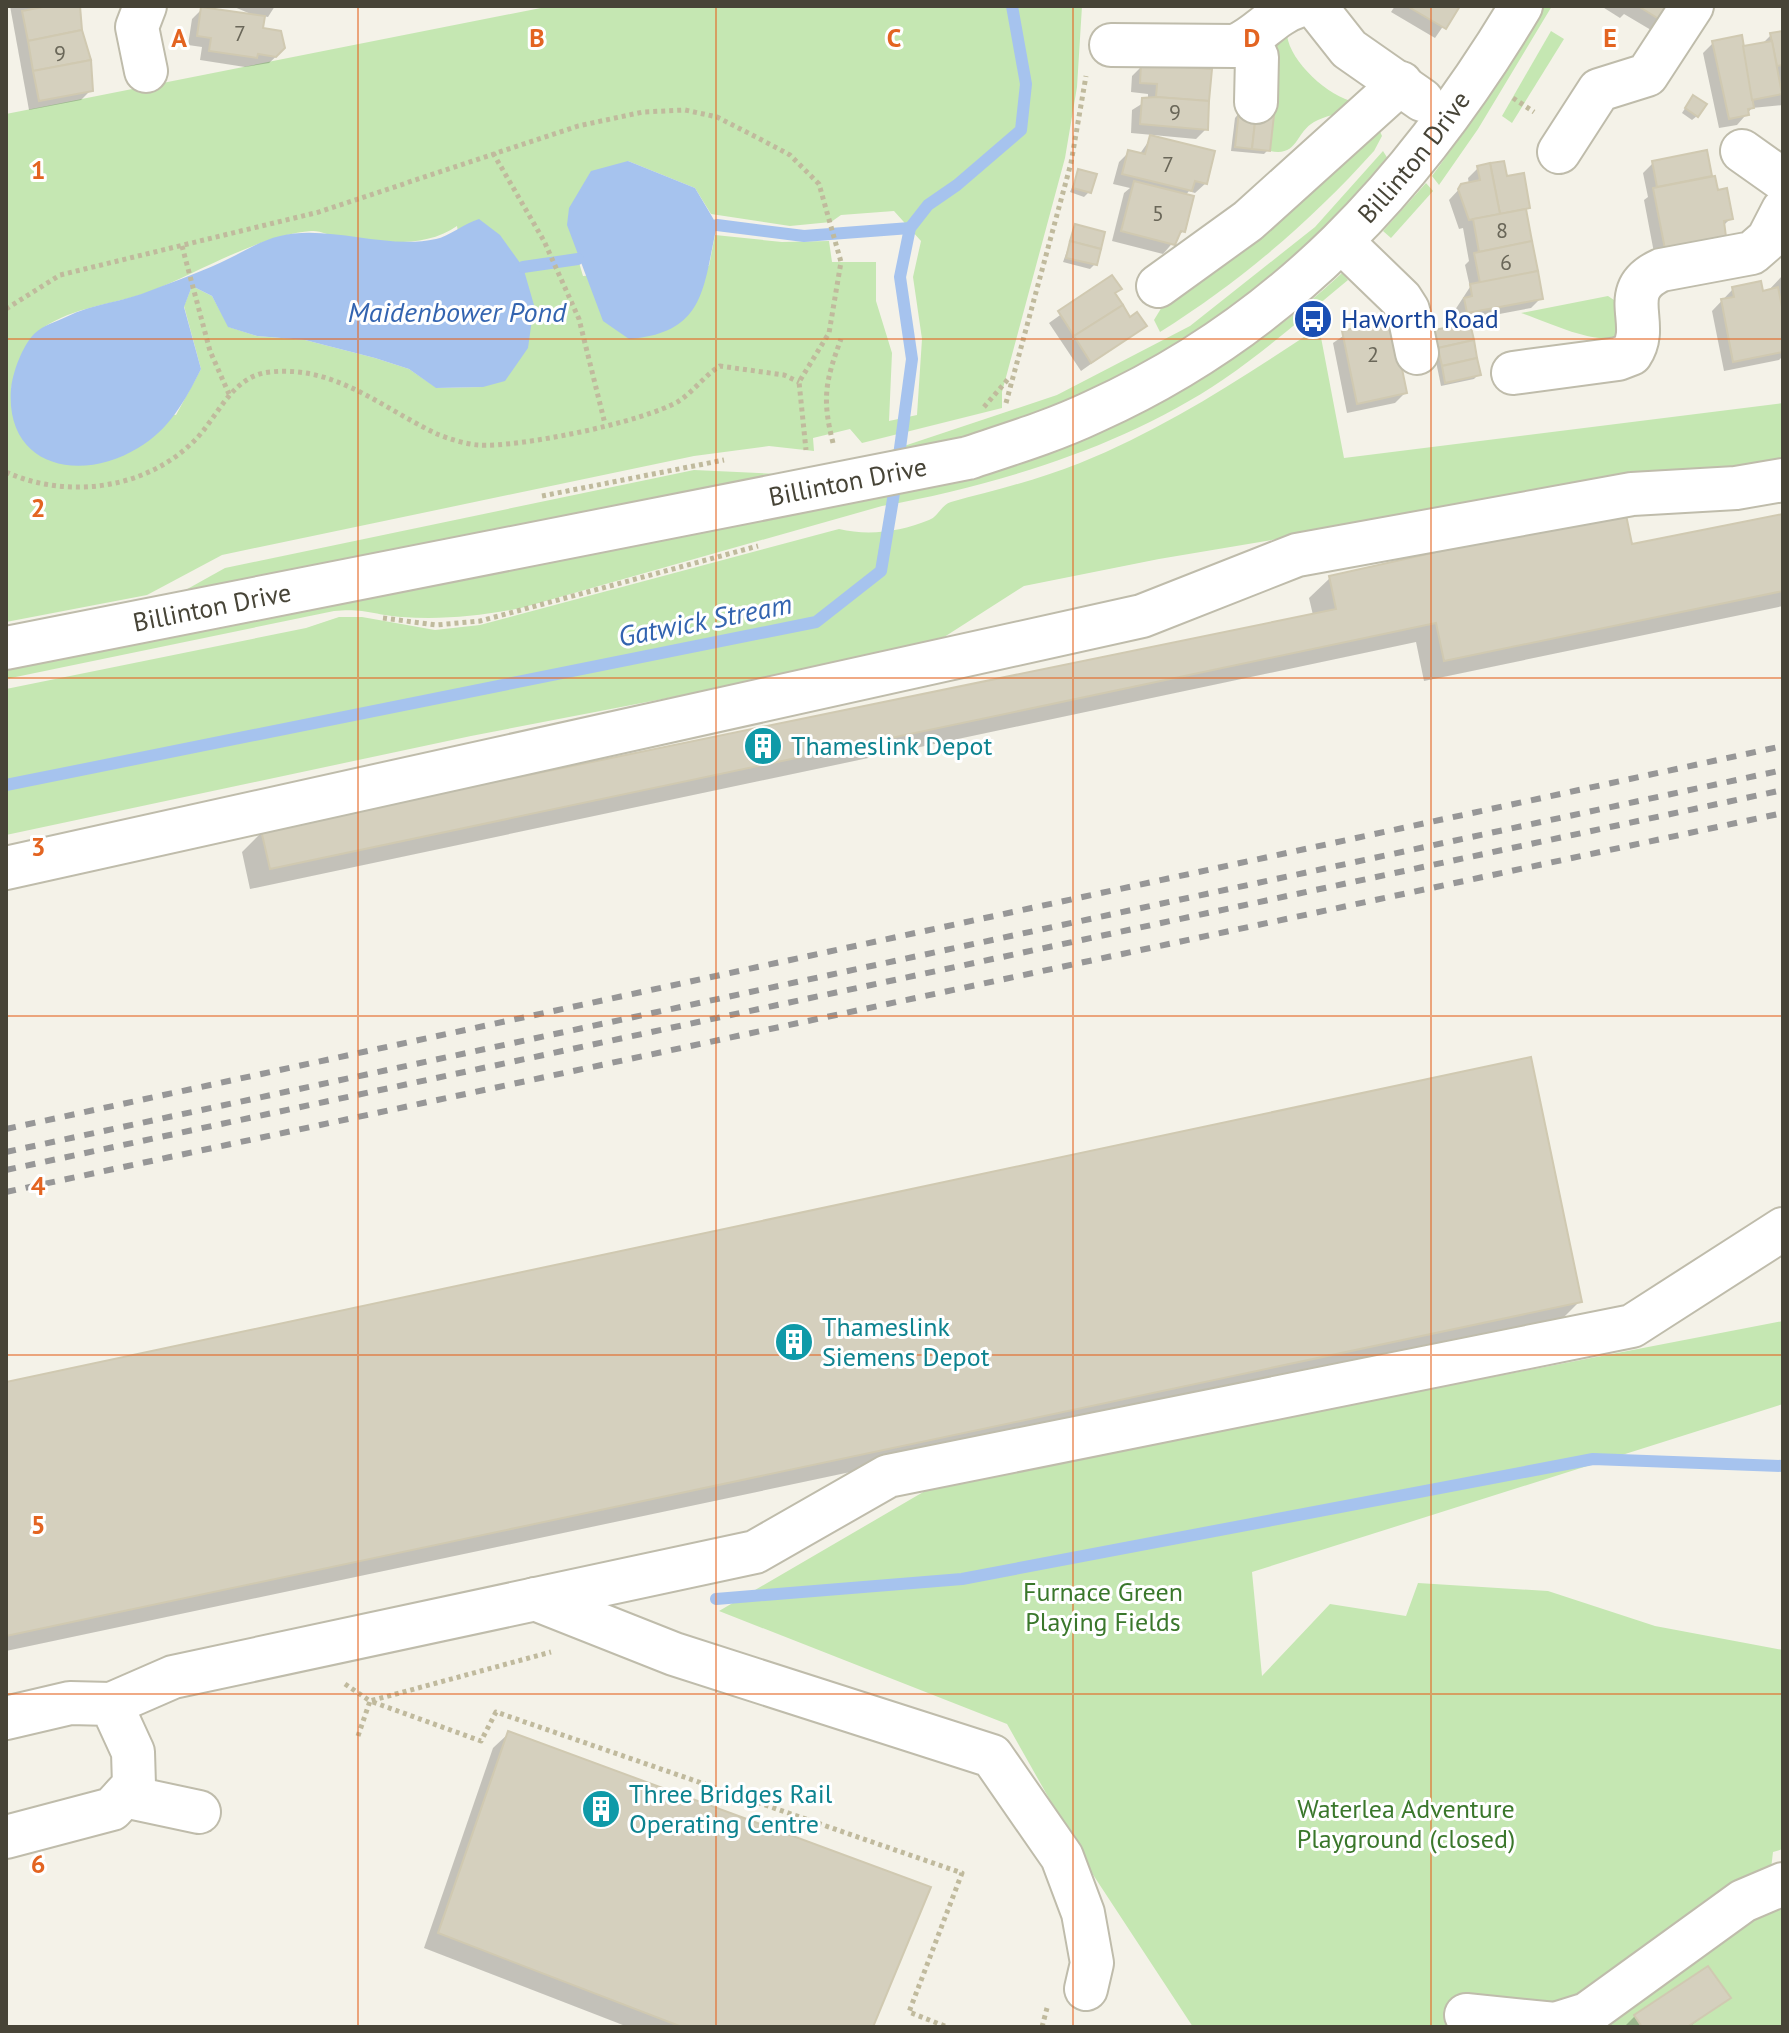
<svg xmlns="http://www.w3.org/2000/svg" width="1789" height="2033" viewBox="0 0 1789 2033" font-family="'PT Sans',sans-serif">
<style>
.green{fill:#c5e7b2;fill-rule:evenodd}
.water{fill:#a6c3ee}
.shadow{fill:#0003}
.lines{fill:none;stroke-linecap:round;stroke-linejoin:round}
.stream{stroke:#a6c3ee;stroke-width:12}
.building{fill:#d5d0be;stroke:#d0c9b1;stroke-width:2}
.minor-casing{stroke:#bfbcab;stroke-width:46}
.path{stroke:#c0ba9d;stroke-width:5;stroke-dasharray:4 4;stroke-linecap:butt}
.minor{stroke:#fff;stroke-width:42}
.rail{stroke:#979797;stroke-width:6;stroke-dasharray:10 10;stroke-linecap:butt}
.grid{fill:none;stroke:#e36421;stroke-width:2;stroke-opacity:0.55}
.labels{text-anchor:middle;stroke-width:6;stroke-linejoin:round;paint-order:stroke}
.number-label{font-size:22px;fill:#6a6759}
.street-label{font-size:26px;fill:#474437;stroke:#fff}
.transit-label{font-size:26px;fill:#164399;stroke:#fff;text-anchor:start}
.culture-label{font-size:26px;fill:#0d838f;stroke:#fff;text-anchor:start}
.park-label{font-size:26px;fill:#3a772b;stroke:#fff}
.water-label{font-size:28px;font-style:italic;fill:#3364b0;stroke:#fff}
.grid-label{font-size:26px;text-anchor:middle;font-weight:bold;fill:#e36421;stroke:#fff;stroke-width:6;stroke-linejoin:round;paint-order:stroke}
</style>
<rect width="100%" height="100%" fill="#f4f2e8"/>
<g class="green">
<path d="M551,6H1082L1077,87L1065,158L1002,392V408L862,443L850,429L813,438L814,451L769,446L694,456L222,555L147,595L6,622V114ZM628,161L695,188L711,214L790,226L831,222L841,215L894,211L921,241L913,277L922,339L917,415L889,421L892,353L876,301V262H832L829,241L782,242L715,235L709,266L583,276L578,259ZM457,226L483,387L437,388L409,369L375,358L305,340L257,336L229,327L212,296L192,286L184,306L201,369L176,415L11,390C16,365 25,338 49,324C82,305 117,304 152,291C199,272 260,235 311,231C320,230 330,236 340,238C378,242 425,249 457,226Z"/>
<path d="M1540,6H1552L1478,129L1439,185L1432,176L1469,125Z"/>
<path d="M1551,31L1564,39L1512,123L1502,116Z"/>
<path d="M1287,35C1290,62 1329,97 1355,102L1351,110C1339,114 1324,116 1314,122C1295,133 1298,157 1270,151L1274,104L1271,49L1277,40Z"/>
<path d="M1379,129L1382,136L1374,151C1310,222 1241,281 1160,332L1154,320L1168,297Z"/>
<path d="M1383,151L1388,159L1382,170C1362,192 1342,216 1320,237C1222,332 1092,403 961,439C929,448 896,452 865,459L1057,395L1190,326L1315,227Z"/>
<path d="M1426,183L1433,191L1391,238L1383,231Z"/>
<path d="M1342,273L1348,280C1308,313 1268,349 1224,379C1126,446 998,485 882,506L521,608C481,616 442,620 402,617C374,615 365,608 334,611L6,679V668L1023,462C1140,419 1250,359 1342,273Z"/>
<path d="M1608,296L1617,302L1621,338C1588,343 1551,323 1521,313Z"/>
<path d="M1319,327L1344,458L1783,403V466L1617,482L1159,559L1024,586L927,648L471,736L6,835V689L306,628L339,617H362L435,630L480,625L839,529C868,536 900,532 929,520C938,517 941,505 951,502C995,490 1038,480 1080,463C1166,428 1242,378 1319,327Z"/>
<path d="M694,470L799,475L173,597L225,568Z"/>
<path d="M1783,1321V1404L1252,1572L1262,1676L1330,1604L1406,1616L1418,1583L1548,1591L1655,1626L1783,1650V1849L1773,1852L1771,1869L1783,1898V2027H1193L1086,1864L1007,1724L719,1611L937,1484Z"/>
</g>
<g class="water">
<path d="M628,161L695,188L717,225C703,287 706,333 629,339L603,321L567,225L569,208L591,171Z"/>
<path d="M479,219L500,235L523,267L534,305L528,348L505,381L483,387L436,388L409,369L375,358L305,340L257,336L228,327L212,296L192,286L184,307L201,369C185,401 169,430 138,448C81,483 5,468 11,389C13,371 22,347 34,334C43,325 56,322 66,317C94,303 124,302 152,290C178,280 206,270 230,258C247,250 262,240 280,236C328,224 385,250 436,239C448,237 465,223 479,219Z"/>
</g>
<g class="shadow">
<path d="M10,6H78L91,90L81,100L29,110Z"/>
<path d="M232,6H275L268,17L263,16L261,30L279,33L283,38L280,53L269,63L245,67L200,60L202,47L188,45L192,19L202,9L258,17Z"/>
<path d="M1395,6H1457L1435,38L1391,12Z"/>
<path d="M1601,6H1669L1651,30L1624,14L1620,18Z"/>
<path d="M1783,33V105L1752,108L1737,125L1719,128L1703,53L1713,43L1741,48L1762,44L1771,35Z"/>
<path d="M1142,66L1206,129L1196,139L1153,135L1206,183L1195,193L1189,191L1185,196L1183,231L1163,254L1112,241L1124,193L1130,188L1113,184L1119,162L1129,152L1139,155L1153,135L1131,133L1132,110L1148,100V94L1131,92L1132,76Z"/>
<path d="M1689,102L1697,116L1692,120L1682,113Z"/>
<path d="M1239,113L1268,150L1264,154L1231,151L1235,118Z"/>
<path d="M1706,152L1717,193L1731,218L1723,226L1655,258L1644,200L1648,197L1643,173L1653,163Z"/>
<path d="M1478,168L1506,179L1528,207L1524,211L1541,298L1531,308L1457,322L1455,310L1470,287L1465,265L1469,261L1463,228L1459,229L1449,200L1462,186L1469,185L1468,178Z"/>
<path d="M1079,171L1089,192L1084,197L1070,192Z"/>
<path d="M1076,226L1095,264L1090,269L1063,262Z"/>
<path d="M1783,275V356L1779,360L1724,371L1712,311L1733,289L1767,292Z"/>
<path d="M1112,278L1113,294L1130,320L1144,326L1081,371L1049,323Z"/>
<path d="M1359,325L1405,393L1395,403L1347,413L1333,343Z"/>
<path d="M1435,332L1479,374L1474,379L1441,386L1431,337Z"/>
<path d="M1783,516V606L1424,681L1416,642L250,889L242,852L262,832L1313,615L1309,598L1330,578L1631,547Z"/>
<path d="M1580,1301L1559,1322L6,1651V1384Z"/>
<path d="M509,1733L871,2027H628L424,1948L493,1748Z"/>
<path d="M1728,1998L1689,2027L1625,2026L1635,2016Z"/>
</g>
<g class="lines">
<g class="stream">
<path d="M717,225L804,236L910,228"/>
<path d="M523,267L578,259"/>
<path d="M898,463L912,359L900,277L910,228L928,205L957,185L1021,130L1026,84L1012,6"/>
<path d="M6,785L816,622L881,571L896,481"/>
<path d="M716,1599L962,1579L1593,1459L1783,1466"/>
</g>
</g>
<g class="building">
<path d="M48,6H80L82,30L28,41L22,11Z"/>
<path d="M1407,6H1460L1446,29Z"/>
<path d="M1638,6H1672L1662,21Z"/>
<path d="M201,7L265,16L263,28L281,31L285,48L276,57L258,54L257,58L209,51L211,38L197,36Z"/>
<path d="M82,30L91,60L33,71L28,41Z"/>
<path d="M1783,31V65L1777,66L1770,33Z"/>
<path d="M1742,35L1754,108L1748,109L1749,115L1729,119L1712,41Z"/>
<path d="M1772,41L1782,94L1752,100L1743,46Z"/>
<path d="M91,60L93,91L39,101L33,71Z"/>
<path d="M1141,64L1212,69L1209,101L1156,97L1157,84L1140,83Z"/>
<path d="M1693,95L1707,104L1698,117L1685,108Z"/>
<path d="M1156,97L1209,101L1208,130L1140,124L1142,98Z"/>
<path d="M1239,111L1256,113L1252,149L1235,147Z"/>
<path d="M1256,113L1274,115L1270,151L1252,149Z"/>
<path d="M1150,135L1215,151L1207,184L1195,181L1192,191L1122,174L1128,150L1145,154Z"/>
<path d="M1707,150L1712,176L1657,187L1652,161Z"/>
<path d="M1504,161L1507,176L1524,173L1530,208L1500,214L1490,163Z"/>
<path d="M1490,163L1500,214L1469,220L1458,189L1461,184L1480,180L1477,166Z"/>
<path d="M1078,169L1097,174L1091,193L1073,188Z"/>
<path d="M1715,176L1718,190L1727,188L1733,219L1724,221L1726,237L1665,249L1653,188Z"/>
<path d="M1134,181L1194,196L1185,232L1181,231L1175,245L1121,231Z"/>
<path d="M1526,209L1532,241L1479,252L1473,219Z"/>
<path d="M1075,224L1105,232L1101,249L1070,241Z"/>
<path d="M1070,241L1101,249L1097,265L1066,258Z"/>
<path d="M1532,241L1538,271L1480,283L1474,253Z"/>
<path d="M1538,271L1543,299L1467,313L1464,298L1472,296L1470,284Z"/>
<path d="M1112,275L1122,289L1115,293L1123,305L1074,336L1058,311Z"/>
<path d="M1761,281L1763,291L1778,287L1783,312V352L1733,362L1721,299L1734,297L1732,287Z"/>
<path d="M1123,305L1130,317L1137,312L1147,326L1091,363L1074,336Z"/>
<path d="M1391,316L1407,393L1357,404L1342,331L1359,327L1358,323Z"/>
<path d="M1470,323L1474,340L1438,348L1434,330Z"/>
<path d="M1474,340L1477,358L1442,366L1438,348Z"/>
<path d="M1477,358L1481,375L1445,383L1442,366Z"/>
<path d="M1625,510L1632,544L1783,514V591L1444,661L1436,623L270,869L261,830L1336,609L1329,576Z"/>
<path d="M1531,1057L1582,1302L6,1636V1382Z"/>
<path d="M508,1731L931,1887L873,2027H682L438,1933Z"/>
<path d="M1708,1966L1731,1998L1687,2027H1642L1634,2015Z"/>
</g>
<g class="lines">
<defs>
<g id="minor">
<path d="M145,6L137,27L146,71"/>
<path d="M1315,6L1349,49L1422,100"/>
<path d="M1247,40L1257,57L1256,102"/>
<path d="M1111,45L1235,46C1259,36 1273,14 1299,6"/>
<path d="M1742,151L1783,180"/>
<path d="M1559,152L1599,90L1647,75L1692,6"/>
<path d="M1342,242L1401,299L1408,310L1417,353"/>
<path d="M1158,286L1248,221L1401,83"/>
<path d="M1513,373L1618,359L1631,354C1652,323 1615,291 1661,270L1752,253L1768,239L1783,210"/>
<path id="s1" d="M6,648L968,458C1010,444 1053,431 1093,412C1284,326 1415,183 1521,6"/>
<path d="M6,868L1142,616L1297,555L1632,494L1736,488L1783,480"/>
<path d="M535,1599L674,1654L992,1756L1062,1857L1083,1913L1092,1963L1086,1989"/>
<path d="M111,1704L173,1677L755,1552L888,1476L1632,1326L1783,1229"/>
<path d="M6,1718L70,1703L111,1704L133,1752L134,1785L112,1809L6,1837"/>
<path d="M124,1796L199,1812"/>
<path d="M1466,2015L1555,2024L1587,2014L1743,1901L1783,1884"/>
</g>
</defs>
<use href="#minor" class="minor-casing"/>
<g class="path">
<path d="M1513,98L1534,112"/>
<path d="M493,153L544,241L579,319L605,424"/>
<path d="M182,246L210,351L229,394"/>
<path d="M6,309L60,275L319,212L578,126L643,112L685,110L717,117L760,139L790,155L819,184L841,262L829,333L799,382L806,450"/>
<path d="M1006,403L1071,163L1086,76"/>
<path d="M984,407L1009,378"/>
<path d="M833,443C822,399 825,382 841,339"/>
<path d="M6,472C66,499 143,490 192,443C218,419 230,376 270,372C335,365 382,408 437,434C449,439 466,444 478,445C518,448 644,422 679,401C694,391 705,375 720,366L784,375L799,382"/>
<path d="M542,496L724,460"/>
<path d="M383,618L436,625L480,621L758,546"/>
<path d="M345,1684L370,1701L551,1652"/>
<path d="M358,1736L370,1701L481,1741L496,1712L962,1873L909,2012L947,2027"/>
<path d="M1042,2027L1047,2008"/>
</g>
<use href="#minor" class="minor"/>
<g class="rail">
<path d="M6,1129L1783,746"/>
<path d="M6,1152L1783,770"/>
<path d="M6,1170L1783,790"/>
<path d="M6,1192L1783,813"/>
</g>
</g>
<path class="grid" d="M358,6V2027M716,6V2027M1073,6V2027M1431,6V2027M6,339H1783M6,678H1783M6,1016H1783M6,1355H1783M6,1694H1783"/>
<defs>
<symbol id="bus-disc" viewBox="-11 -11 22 22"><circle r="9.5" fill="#1a4fb4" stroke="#fff"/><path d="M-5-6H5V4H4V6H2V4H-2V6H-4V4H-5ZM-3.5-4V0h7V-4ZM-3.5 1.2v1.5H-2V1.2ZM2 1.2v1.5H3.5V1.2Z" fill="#fff"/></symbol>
<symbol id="building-disc" viewBox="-11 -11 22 22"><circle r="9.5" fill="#0f9aa8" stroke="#fff"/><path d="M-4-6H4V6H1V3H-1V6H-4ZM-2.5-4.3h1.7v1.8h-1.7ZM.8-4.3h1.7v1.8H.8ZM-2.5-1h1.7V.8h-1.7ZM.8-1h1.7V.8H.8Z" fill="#fff"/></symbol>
</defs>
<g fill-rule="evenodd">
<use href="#bus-disc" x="1291" y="297" width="44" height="44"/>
<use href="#building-disc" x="741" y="724" width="44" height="44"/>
<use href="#building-disc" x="772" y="1320" width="44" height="44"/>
<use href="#building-disc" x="579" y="1787" width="44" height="44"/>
</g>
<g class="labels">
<g class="number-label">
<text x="240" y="41">7</text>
<text x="60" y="61">9</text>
<text x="1175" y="120">9</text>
<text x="1168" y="172">7</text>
<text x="1158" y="221">5</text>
<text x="1502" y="238">8</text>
<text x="1506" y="270">6</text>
<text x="1373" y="362">2</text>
</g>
<g class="street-label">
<text dy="9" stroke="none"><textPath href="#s1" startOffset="1528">Billinton Drive</textPath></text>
<text dy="9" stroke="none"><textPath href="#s1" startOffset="858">Billinton Drive</textPath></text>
<text dy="9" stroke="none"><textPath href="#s1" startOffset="210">Billinton Drive</textPath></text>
</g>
<g class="transit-label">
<text x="1341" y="328">Haworth Road</text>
</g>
<g class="culture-label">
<text x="791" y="755">Thameslink Depot</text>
<text x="822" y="1336">Thameslink<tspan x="822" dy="30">Siemens Depot</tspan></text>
<text x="629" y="1803">Three Bridges Rail<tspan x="629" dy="30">Operating Centre</tspan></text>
</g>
<g class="park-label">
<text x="1103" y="1601">Furnace Green<tspan x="1103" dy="30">Playing Fields</tspan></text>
<text x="1406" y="1818">Waterlea Adventure<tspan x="1406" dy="30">Playground (closed)</tspan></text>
</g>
<g class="water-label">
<text x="457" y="322">Maidenbower Pond</text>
<text transform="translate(705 620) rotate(-11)" y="10">Gatwick Stream</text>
</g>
</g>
<g class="grid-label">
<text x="179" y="47">A</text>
<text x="537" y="47">B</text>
<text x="894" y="47">C</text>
<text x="1252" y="47">D</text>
<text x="1610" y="47">E</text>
<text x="38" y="179">1</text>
<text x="38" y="517">2</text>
<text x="38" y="856">3</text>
<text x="38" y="1195">4</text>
<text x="38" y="1534">5</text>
<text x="38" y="1873">6</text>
</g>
<rect width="1789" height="2033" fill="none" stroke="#474437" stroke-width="16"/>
</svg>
